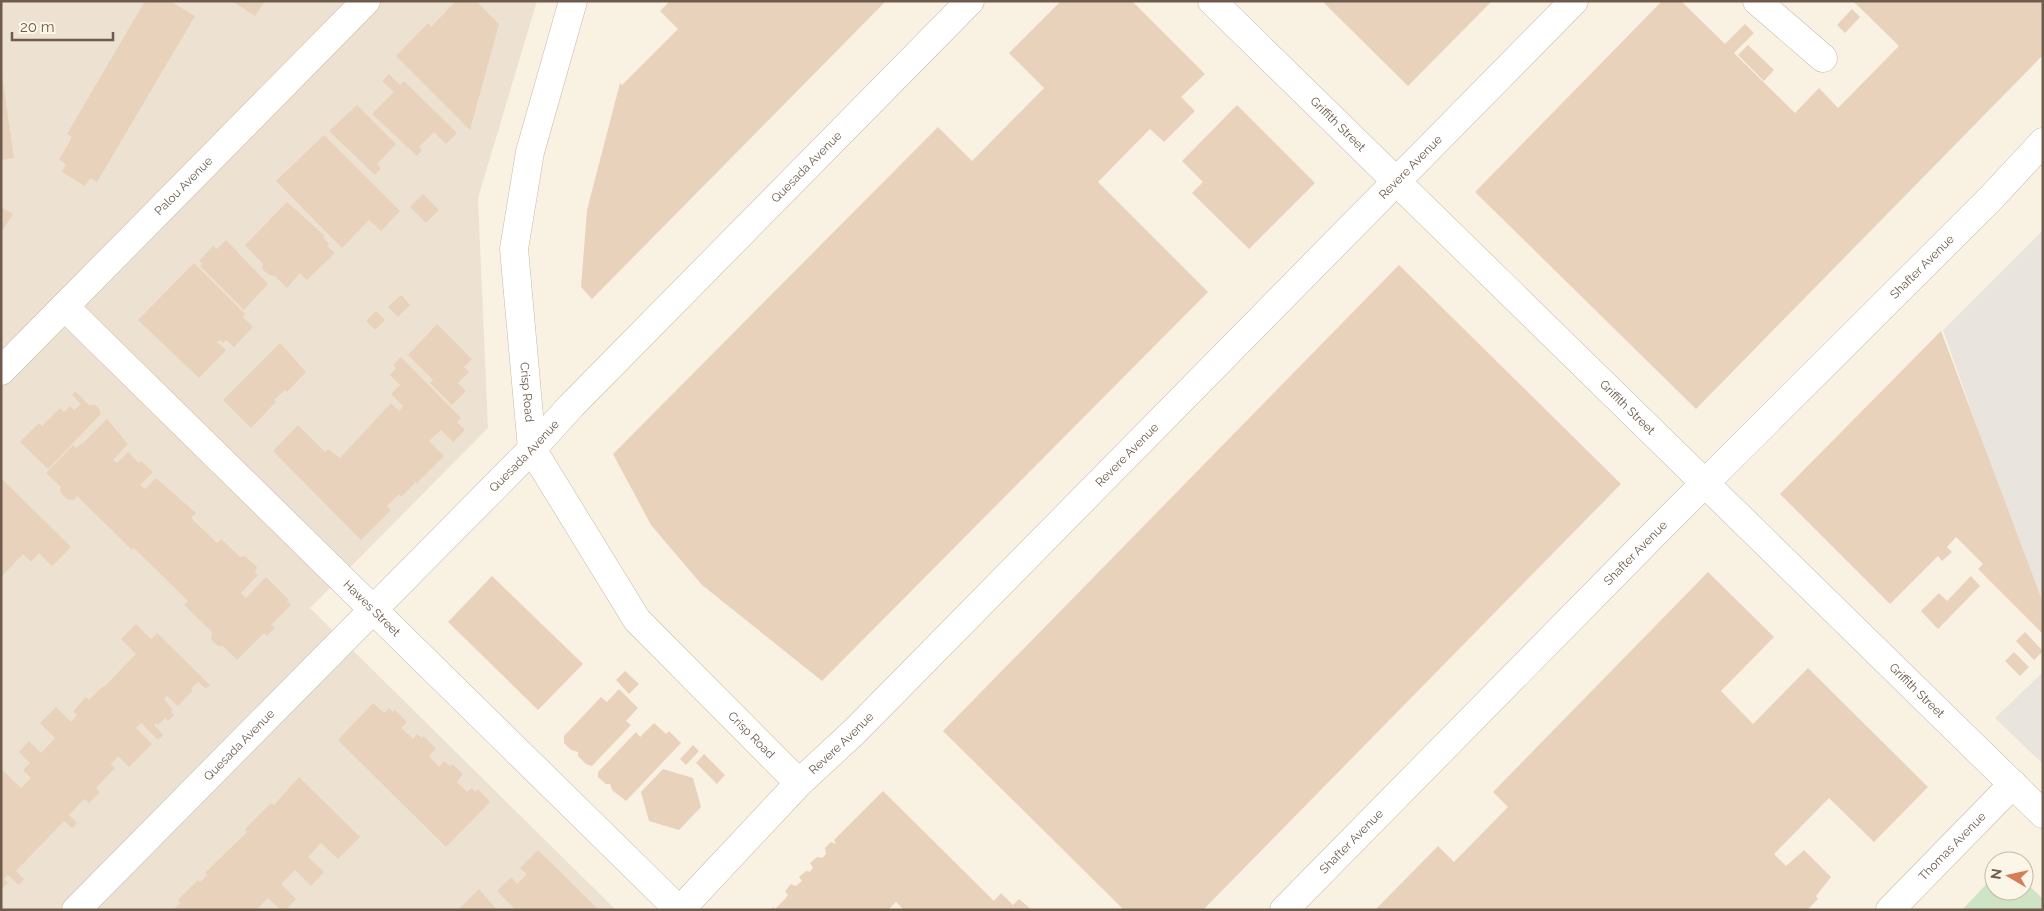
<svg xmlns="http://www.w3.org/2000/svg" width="2044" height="911" viewBox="0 0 2044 911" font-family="Raleway,sans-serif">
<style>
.residential{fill:#ede2d1}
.industrial{fill:#e9e4dd}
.green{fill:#cee4c4}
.building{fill:#e8d2bc}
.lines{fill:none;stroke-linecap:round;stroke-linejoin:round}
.minor-casing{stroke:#c6b9a9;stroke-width:29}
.minor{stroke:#fff;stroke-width:28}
.labels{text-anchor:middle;stroke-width:4;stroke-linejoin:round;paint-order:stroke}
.street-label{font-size:12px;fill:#6e5b4c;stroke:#fcf6e9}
</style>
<rect width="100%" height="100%" fill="#f9f2e3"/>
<path class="residential" d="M1,1H537L478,198L488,428L310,608L616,910H1Z"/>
<g class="industrial">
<path d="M2043,230V614L1943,330Z"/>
<path d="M2043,672V764L1995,718Z"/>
</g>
<path class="green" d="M1994,876V891H2024V881L2043,899V910H1962Z"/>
<g class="building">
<path d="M145,1H170L195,16L97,182L90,178L85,186L62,172L66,164L59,160L72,137L67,134Z"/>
<path d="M232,1H265L255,16Z"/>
<path d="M456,1H476L499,24L470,130L396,56L428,23L431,27Z"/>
<path d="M670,1H886L592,299L581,287L587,210L620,83L622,85L678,29L660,11Z"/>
<path d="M1061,1H1132L1205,74L1181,97L1195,111L1164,142L1150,129L1098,182L1208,292L822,681L702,585L651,525L613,454L938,127L972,161L1044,88L1009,53Z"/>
<path d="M1322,1H1492L1408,86Z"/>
<path d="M1662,1H1681L1725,44L1745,24L1754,33L1734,53L1795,113L1819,88L1838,108L1899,46L1853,1H2043V55L1696,409L1475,192Z"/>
<path d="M1852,9L1860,17L1845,33L1837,25Z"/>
<path d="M1748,45L1774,70L1764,81L1738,55Z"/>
<path d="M1,68L14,158L1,160Z"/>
<path d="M389,74L400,85L404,81L457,133L446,144L434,132L419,147L422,150L417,156L372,114L394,92L382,81Z"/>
<path d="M357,105L396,144L377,164L381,168L375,175L329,131Z"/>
<path d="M1237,105L1315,183L1249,249L1192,193L1203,182L1182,161Z"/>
<path d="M324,135L400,211L381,231L369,220L342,248L276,181Z"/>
<path d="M423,194L439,210L426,223L410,207Z"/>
<path d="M287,202L325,236L323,237L329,244L327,246L335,253L307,280L300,273L287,288L275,276L269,275L262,269L263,264L245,245Z"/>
<path d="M1,207L13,214L3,230L1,229Z"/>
<path d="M226,240L268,284L244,310L200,266L203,264L199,261L213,246L217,249Z"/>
<path d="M194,263L245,314L243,317L253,327L234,347L226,340L223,343L220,340L217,342L226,350L199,378L138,320Z"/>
<path d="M1399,265L1621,484L1203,910H1124L943,731Z"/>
<path d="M401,295L410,305L398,317L388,307Z"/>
<path d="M376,311L385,320L375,330L366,321Z"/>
<path d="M437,324L472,359L464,367L469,372L458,383L466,391L452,405L430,383L433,380L408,355Z"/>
<path d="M1941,331L2043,603V634L1978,569L1983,564L1956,537L1947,547L1952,552L1942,561L1938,556L1890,604L1780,494Z"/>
<path d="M280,343L306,372L287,392L285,390L274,400L276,402L251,428L223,400Z"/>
<path d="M401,357L461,418L457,422L465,430L453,442L441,430L429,441L444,456L417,483L413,480L415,483L401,497L399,494L387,506L391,510L361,540L273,451L298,425L325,452L328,449L340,458L391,403L399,411L403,406L391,394L400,385L390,375L396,368L393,365Z"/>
<path d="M75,391L89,405H95L100,410V415L48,469L20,442L39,423L42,426L60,408L64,412L70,406L74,410L81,404L72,395Z"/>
<path d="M107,419L128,444L113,460L117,463L128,452L139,463L141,461L153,472L140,485L145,489L156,478L196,513L191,518L217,543L221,539L240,557L245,556L257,567L255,572L258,575L241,593L246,598L266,577L288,599L287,601L291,605L271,625L275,628L267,636L264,633L237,660L223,646H218L211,639L212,632L184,605L188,601L134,548L132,550L77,496L74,500L67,499L60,492L61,487L46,473L73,445L76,448L84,442Z"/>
<path d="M1,478L71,547L52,566L39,553L31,562L23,554L1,577Z"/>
<path d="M1708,572L1774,637L1721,691L1753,724L1808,668L1928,787L1874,842L1829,798L1774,854L1786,866L1804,850L1831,877L1816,896L1818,899L1807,910H1375L1438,846L1454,862L1508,807L1493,792Z"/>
<path d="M492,576L583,664L538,710L448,622Z"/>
<path d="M1971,576L1980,586L1938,629L1921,611L1939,593L1947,601Z"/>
<path d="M136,624L151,639L157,633L210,685L206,689L198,682L191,688L193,690L178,706L167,696L164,699L173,710L171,712L174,715L168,721L165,718L158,725L156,723L154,725L163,735L158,740L141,723L136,728L152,744L129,767L118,756L111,764L115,768L96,788L100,792L89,803L84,799L69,815L77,823L72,828L64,821L16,871L24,879L19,885L8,875L4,879L8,883L1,889V769L21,788L31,778L23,770L30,763L19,752L29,741L41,753L55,738L40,723L56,707L71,722L77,715L73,712L86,697L89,700L103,686L104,687L136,654L121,639Z"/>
<path d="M2025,632L2043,651L2034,660L2016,641Z"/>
<path d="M2014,652L2029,667L2020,676L2005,661Z"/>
<path d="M625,671L639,684L629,694L616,680Z"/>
<path d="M619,689L638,708L626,721L631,725L592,766L586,764L578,756V752L571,750L564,743V736L601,697L607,702Z"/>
<path d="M373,703L384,713L389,708L393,712L395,710L407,722L401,728L413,739L417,734L422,738L423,736L436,748L429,756L439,767L444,761L450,766L452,764L463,774L457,782L467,792L472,788L476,792L478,789L490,802L446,847L338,740Z"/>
<path d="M654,723L666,734L669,731L681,743L626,801L612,790L610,784H606L598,777V772L636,732L640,737Z"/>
<path d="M693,745L699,751L686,765L680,759Z"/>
<path d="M704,754L725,775L717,784L696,763Z"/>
<path d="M663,769L693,778L701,807L679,830L649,821L641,792Z"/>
<path d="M299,777L360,837L338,859L321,843L308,857L324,872L311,886L295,870L281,884L296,899L286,910H281L268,898L256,910H173L180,903L178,900L198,880L200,882L207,875L205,873L247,832L245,829L271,803L274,805Z"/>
<path d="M883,791L994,901L1001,893L1013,905L1019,899L1032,910H904L896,902L888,910H771L773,907L775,909L785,899L788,895L785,891L791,884L796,886L802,881L799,877L806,871L811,872L810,871L813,868L810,863L817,857L822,858L826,854L825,848L831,842L836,844L834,840Z"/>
<path d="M538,850L599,910H516L497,891L511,877L517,884L527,874L520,868Z"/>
<path d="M479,889L497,910H458Z"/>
</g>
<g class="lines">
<defs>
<g id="minor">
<path id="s1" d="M573,1L530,152L514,249L532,449L637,620L799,783"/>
<path id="s2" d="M1212,1L2043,814"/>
<path d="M1757,1L1823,58"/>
<path id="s3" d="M65,307L679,910"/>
<path id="s4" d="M1,371L366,1"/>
<path id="s5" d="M76,910L532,449L571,406L970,1"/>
<path id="s6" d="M680,910L799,783L854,732L1574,1"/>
<path id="s7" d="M1284,910L1661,527L1991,198L2043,142"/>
<path id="s8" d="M1890,910L2013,784"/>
</g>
</defs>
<use href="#minor" class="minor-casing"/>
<use href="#minor" class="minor"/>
</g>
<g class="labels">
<g class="street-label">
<text dy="4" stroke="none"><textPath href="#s2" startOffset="176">Griffith Street</textPath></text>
<text dy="4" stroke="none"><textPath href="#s5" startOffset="1042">Quesada Avenue</textPath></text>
<text dy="4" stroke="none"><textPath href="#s6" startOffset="1042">Revere Avenue</textPath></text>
<text dy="4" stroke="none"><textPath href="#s4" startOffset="260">Palou Avenue</textPath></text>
<text dy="4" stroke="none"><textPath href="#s7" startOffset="906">Shafter Avenue</textPath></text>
<text dy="4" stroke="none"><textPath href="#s1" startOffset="399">Crisp Road</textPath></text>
<text dy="4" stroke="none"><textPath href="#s2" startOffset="581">Griffith Street</textPath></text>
<text dy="4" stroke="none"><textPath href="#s6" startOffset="638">Revere Avenue</textPath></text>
<text dy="4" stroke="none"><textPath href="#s5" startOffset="638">Quesada Avenue</textPath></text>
<text dy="4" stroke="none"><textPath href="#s7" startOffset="501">Shafter Avenue</textPath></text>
<text dy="4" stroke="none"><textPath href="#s3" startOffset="430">Hawes Street</textPath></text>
<text dy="4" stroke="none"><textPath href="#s2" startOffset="986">Griffith Street</textPath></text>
<text dy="4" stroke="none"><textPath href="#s1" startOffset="819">Crisp Road</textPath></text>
<text dy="4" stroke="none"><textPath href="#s6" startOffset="232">Revere Avenue</textPath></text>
<text dy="4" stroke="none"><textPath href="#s5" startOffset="232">Quesada Avenue</textPath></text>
<text dy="4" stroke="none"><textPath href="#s7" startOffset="96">Shafter Avenue</textPath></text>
<text dy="4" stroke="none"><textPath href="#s8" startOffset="89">Thomas Avenue</textPath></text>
</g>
</g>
<rect width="2044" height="911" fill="none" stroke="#6e5b4c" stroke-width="5"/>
<g transform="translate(2009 876) rotate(279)"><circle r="24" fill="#fcf6e9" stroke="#c3b8aa"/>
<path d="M0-4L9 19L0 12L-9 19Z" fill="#d57d56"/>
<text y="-8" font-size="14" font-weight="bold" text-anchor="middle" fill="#6e5b4c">N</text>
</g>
<path d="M12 32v8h101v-8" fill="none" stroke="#6e5b4c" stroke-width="2.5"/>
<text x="20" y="32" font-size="15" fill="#6e5b4c" stroke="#fcf6e9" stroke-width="4" paint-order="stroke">20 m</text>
</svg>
